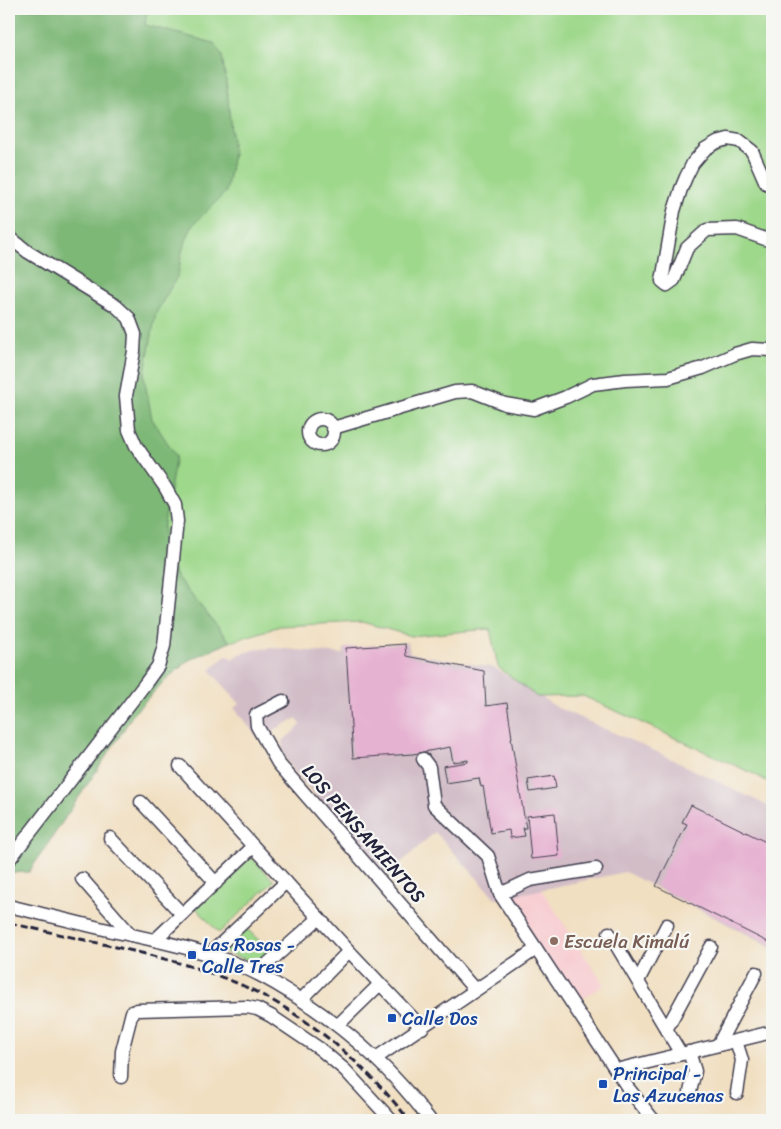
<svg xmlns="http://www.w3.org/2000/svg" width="781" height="1129" viewBox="0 0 781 1129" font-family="Sriracha,sans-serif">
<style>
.built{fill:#f7cfd3}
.industrial{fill:#d2bdc7}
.green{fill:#9ed88b;stroke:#607d63}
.forest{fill:#7eb877;stroke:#506d59}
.building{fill:#e6b2d1}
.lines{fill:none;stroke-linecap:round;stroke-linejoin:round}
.minor-casing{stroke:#413e4f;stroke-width:15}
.minor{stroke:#fff;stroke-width:12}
.rail{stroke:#22223b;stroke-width:3;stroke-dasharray:8 4;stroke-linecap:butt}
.education-dot{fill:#8d6e63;stroke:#f6f6f2;stroke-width:2}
.transit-dot{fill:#1a4fb4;stroke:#f6f6f2;stroke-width:2}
.labels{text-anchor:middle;stroke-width:4.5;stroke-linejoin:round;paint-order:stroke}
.street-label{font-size:19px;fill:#22223b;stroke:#f6f6f2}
.education-label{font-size:19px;fill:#785e54;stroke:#f6f6f2;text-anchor:start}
.transit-label{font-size:19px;fill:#164399;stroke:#f6f6f2;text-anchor:start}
</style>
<rect width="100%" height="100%" fill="#f6f6f2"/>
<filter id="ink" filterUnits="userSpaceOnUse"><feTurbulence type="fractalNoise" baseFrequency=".02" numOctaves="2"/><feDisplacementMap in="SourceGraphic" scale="10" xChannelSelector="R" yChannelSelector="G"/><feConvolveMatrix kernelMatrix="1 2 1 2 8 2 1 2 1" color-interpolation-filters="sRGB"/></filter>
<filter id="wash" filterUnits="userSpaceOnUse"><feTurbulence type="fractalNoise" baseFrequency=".0096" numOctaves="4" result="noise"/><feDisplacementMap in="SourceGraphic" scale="20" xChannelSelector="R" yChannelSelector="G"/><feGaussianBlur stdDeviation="1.12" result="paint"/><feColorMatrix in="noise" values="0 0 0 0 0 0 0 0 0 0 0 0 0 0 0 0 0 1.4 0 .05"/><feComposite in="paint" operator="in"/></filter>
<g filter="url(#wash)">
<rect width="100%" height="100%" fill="#f1dfc1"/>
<path class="built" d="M541,889L604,985L572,1005L506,897Z"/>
<path class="industrial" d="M408,642L410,653L495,668L558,708L657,752L772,808V947L625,872L496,899L435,832L385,877L292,769L286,759L282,749L283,741L301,725L297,718L258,738L234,708L240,704L210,670L227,655L232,659L240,654L257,649L274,648L343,654L344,648Z"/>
<g class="green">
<path d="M140,9H772V784L754,774L583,696L537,697L498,667L490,629L411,636L362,622L280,626L230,642L175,575L152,529L142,423L135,34Z"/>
<path d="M251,857L274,881L219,933L196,908Z"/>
<path d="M246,928L271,952L259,964L224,952Z"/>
</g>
<path class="forest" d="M9,9H147L145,25L214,43L222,56L227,87L233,154L226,192L192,226L182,251L178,275L156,313L144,377L152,419L176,456L163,529L175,575L230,642L189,660L164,681L133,714L119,737L29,872L9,873Z"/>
<g id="blocks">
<g class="building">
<path d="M405,644L406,656L484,671L486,706L507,703L512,738H511L526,828H523L525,836L510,838L509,830L491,833L483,786L481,787L479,778L446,783L443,766L468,762V760L453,762L450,747L413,754L353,758L346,648Z"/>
<path d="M554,776L556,788L530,792L528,780Z"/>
<path d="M691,805L772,845V944L656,886L687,824L682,822Z"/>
<path d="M555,813L559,856L531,859L527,816Z"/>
</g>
</g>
</g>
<g filter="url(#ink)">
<use href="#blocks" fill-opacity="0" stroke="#413e4f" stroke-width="1"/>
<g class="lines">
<defs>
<g id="minor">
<path d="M772,186L766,183L752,151L739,141L728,139L717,142L705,149L693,163L686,177L681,189L674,211L662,281L667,285L674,280L687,248L707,230L737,229L768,240L772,241"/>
<path d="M9,237L28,252L116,306L129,318L135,334L134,351L126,396L129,430L136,446L165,487L175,505L177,521L164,646L158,666L145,684L9,860"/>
<circle cx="321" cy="432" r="13"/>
<path d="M333,428L455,392L472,391L505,404L534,409L566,397L593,384L625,380L668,378L703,368L735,354L752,349L772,350"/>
<path d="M283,701L256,715L257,726L278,763L475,990"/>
<path d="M423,759L429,767L434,805L488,856L500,894L628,1088L651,1117L654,1120"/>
<path d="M180,766L349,951L422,1028"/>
<path d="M141,802L216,883"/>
<path d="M110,838L182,914"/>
<path d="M82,879L131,935"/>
<path d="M500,894L530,880L596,869"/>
<path d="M9,906C20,909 31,911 42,914C72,921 101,929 131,935C163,942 196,949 226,960C254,970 279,985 303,1001C354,1035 393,1071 430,1120"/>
<path d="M609,933L681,1054"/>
<path d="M155,940L253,847"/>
<path d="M210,954L286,882"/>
<path d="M257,973L319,918"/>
<path d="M638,981L667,925"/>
<path d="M301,1000L349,951"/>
<path d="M338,1025L380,984"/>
<path d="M666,1030L711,947"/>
<path d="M736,1041L742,1060L737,1093"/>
<path d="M718,1045L756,973"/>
<path d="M689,1052L695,1071L690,1092"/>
<path d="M376,1058L536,949"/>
<path d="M616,1070L772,1032"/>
<path d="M121,1077L122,1051L132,1012L137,1010L247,1007L257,1009L271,1016L320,1049L345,1070L391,1120"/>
</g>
</defs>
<use href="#minor" class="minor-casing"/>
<use href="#minor" class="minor"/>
<path class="rail" d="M9,923C45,931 80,939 116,947C168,959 219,972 266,997C322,1027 370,1071 409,1120"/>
</g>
</g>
<circle class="education-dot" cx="554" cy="941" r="5"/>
<g class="transit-dot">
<rect x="187" y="950" width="10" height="10" rx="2.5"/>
<rect x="387" y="1013" width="10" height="10" rx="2.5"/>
<rect x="598" y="1079" width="10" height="10" rx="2.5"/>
</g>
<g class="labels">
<g class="street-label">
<text transform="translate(364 833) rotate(49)" y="7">LOS PENSAMIENTOS</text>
</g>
<g class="education-label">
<text x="564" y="948">Escuela Kimalú</text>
</g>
<g class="transit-label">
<text x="202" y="951">Las Rosas -<tspan x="202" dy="22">Calle Tres</tspan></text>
<text x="402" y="1025">Calle Dos</text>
<text x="613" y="1080">Principal -<tspan x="613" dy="22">Las Azucenas</tspan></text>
</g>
</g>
<rect width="781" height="1129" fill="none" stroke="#f6f6f2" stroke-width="30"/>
</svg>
